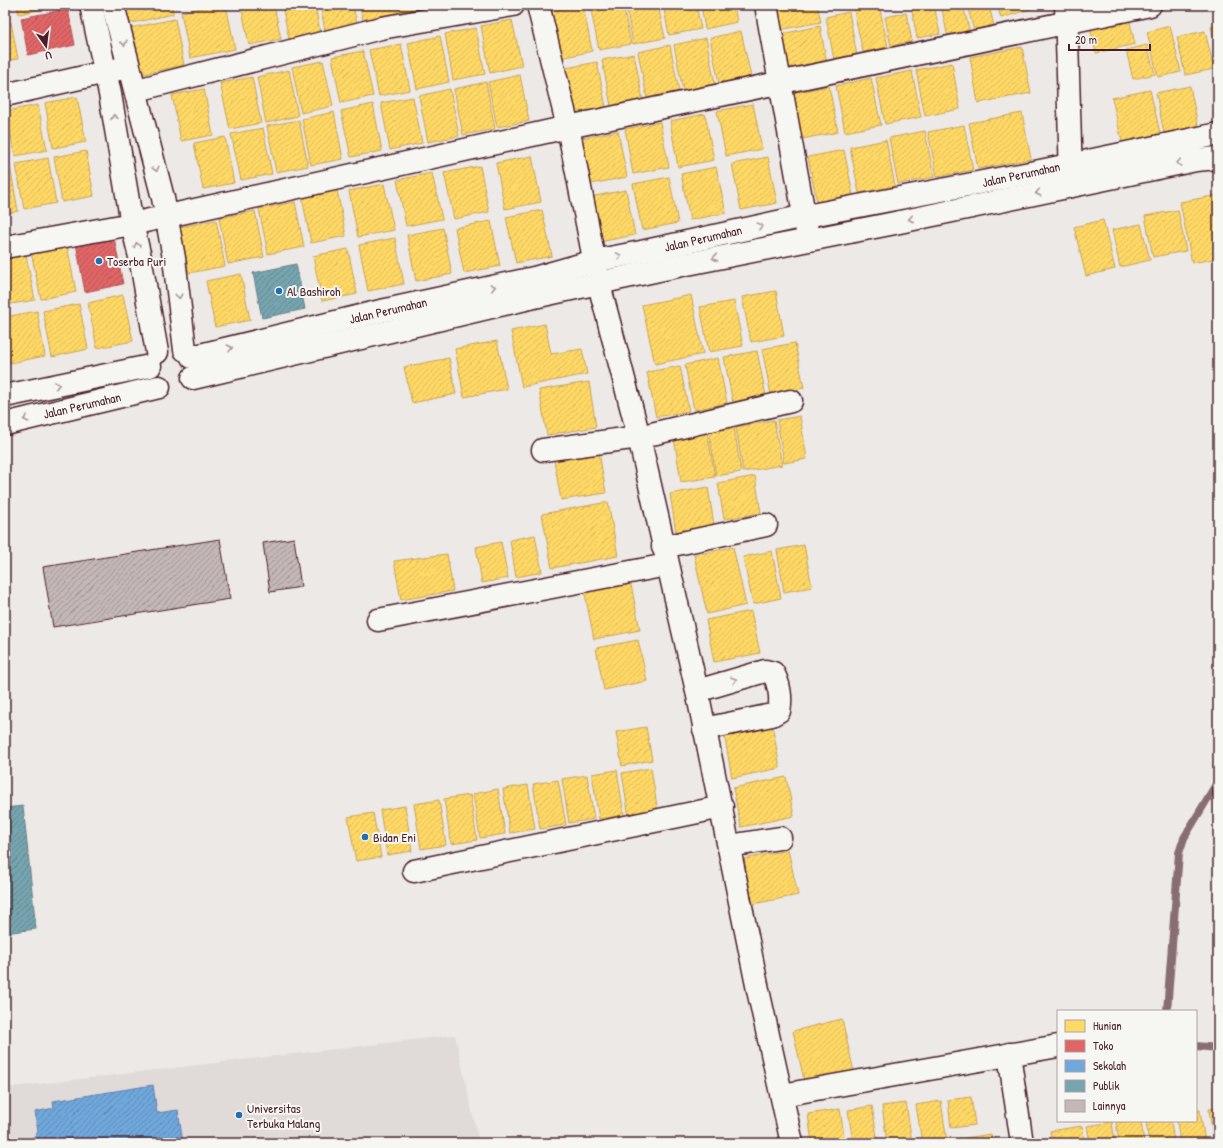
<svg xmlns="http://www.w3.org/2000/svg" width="1223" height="1148" viewBox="0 0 1223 1148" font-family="'Patrick Hand',sans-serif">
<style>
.built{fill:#e0dad8}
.homes{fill:url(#homes-hatch);stroke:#c9a154}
.shops{fill:url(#shops-hatch);stroke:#b35154}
.schools{fill:url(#schools-hatch);stroke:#647fa7}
.public{fill:url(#public-hatch);stroke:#697d87}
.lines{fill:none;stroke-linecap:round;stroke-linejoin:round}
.stream{stroke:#886e73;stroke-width:8}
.building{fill:url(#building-hatch);stroke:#4a1f2b}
.minor-casing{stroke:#4a1f2b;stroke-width:25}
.minor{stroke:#f6f6f2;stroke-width:22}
.oneway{stroke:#a99598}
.poi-dot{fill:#1f6fb2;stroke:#f6f6f2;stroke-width:1.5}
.labels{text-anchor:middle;stroke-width:4;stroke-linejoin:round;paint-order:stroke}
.street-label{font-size:13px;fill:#4a1f2b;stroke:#f6f6f2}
.poi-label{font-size:13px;fill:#4a1f2b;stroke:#f6f6f2;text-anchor:start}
</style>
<defs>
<pattern id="homes-hatch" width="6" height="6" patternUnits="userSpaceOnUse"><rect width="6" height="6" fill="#ffd966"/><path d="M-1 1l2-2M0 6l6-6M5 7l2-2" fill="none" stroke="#dcba59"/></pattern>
<pattern id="shops-hatch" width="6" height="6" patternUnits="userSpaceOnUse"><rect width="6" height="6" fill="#e06666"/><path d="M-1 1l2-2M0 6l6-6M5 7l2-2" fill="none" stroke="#b85354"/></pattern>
<pattern id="schools-hatch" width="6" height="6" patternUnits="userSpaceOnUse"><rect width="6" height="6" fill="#6fa8dc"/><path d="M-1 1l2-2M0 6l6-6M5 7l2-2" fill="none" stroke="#5d88b3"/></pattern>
<pattern id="public-hatch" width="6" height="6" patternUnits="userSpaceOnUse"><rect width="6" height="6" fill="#76a5af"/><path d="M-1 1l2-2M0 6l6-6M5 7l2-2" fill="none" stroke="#63868f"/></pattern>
<pattern id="building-hatch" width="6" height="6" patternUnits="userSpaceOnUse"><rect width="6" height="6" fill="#c4b7b7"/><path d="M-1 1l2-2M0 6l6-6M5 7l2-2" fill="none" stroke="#a19495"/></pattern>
</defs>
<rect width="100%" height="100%" fill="#ece9e6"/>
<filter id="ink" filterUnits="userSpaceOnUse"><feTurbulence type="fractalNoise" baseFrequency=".025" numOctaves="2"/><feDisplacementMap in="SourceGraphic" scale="8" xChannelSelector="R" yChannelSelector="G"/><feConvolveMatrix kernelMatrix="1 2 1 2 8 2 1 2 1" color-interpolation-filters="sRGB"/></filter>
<g filter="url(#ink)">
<path class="built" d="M455,1035L479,1143H5V1088Z"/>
<g class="homes">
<path d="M5,5L8,18H5Z"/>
<path d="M17,5H63L19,14Z"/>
<path d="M119,5H172L173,14L123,25Z"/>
<path d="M217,5H226L235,49L190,58L181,12Z"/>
<path d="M241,5H274L281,39L249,45Z"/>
<path d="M282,5H315L320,32L289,39Z"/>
<path d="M320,5H353L357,24L325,30Z"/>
<path d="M359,5H417L418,8L363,20Z"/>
<path d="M421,5H436L422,8Z"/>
<path d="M583,5L592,51L561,58L552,11Z"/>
<path d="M590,5H623L631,44L599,50Z"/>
<path d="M626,5H658L665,38L633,44Z"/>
<path d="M663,5H696L701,29L669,35Z"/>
<path d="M701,5H734L737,22L705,29Z"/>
<path d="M774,5H817L821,22L779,30Z"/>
<path d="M860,5H879L888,47L863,52L853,6Z"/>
<path d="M911,5H934L940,34L917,38Z"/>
<path d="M941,5H963L970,33L948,38Z"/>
<path d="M967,5H989L994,26L974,31Z"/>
<path d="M997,5H1043L1001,18Z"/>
<path d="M1078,5H1101L1079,11Z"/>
<path d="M849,12L857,56L834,60L826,17Z"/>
<path d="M906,13L912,41L891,46L885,17Z"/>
<path d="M1128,14L1135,44L1096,53L1089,23Z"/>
<path d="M175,19L184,65L139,75L130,28Z"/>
<path d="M512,20L522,66L490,73L481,26Z"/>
<path d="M11,22L18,59L5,61V23Z"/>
<path d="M1218,25V53L1211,27Z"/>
<path d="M820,26L827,64L788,71L781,34Z"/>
<path d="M1170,26L1181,72L1158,77L1147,32Z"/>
<path d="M476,28L485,74L453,80L445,34Z"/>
<path d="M741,31L751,77L719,84L710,38Z"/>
<path d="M1205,31L1214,69L1185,75L1177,37Z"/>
<path d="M440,36L449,82L417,89L408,43Z"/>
<path d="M706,38L715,84L683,91L674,45Z"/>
<path d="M401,44L410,90L379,96L369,50Z"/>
<path d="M670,45L679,91L647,98L638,52Z"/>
<path d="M1147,45L1155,74L1133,79L1126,50Z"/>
<path d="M1022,47L1031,93L978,103L970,57Z"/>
<path d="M363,51L373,96L341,103L332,57Z"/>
<path d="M634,54L643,100L611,106L602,60Z"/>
<path d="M323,61L333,106L301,113L292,67Z"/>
<path d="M597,62L606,107L570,115L561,69Z"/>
<path d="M952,63L960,109L925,116L916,70Z"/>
<path d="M289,70L298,116L266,123L257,77Z"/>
<path d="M912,71L921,117L885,124L876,78Z"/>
<path d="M520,75L529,121L497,127L488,82Z"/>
<path d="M252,77L261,123L230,129L220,83Z"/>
<path d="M871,78L881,125L845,132L836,86Z"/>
<path d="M486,82L495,129L463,135L454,89Z"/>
<path d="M829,86L838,132L802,139L793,93Z"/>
<path d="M1190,86L1198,126L1164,133L1156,93Z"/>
<path d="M204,89L213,135L181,141L172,95Z"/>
<path d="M450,89L459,136L428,142L419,96Z"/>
<path d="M1150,90L1161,137L1123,146L1112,98Z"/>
<path d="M77,97L86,142L53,148L45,103Z"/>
<path d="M413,97L422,143L390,150L381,103Z"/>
<path d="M373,104L382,151L351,157L341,111Z"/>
<path d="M753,104L762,149L726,156L717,111Z"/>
<path d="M38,105L47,150L15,156L6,111Z"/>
<path d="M334,112L343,159L311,165L302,119Z"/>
<path d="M1022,113L1031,159L978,169L969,123Z"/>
<path d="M705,114L714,160L678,167L670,121Z"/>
<path d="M299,120L308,166L276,172L267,126Z"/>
<path d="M660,122L669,167L633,174L625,129Z"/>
<path d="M964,125L973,170L937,177L928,132Z"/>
<path d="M263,128L272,174L241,180L231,134Z"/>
<path d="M618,131L627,177L591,184L582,138Z"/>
<path d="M925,131L934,177L898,184L889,138Z"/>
<path d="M225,137L234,183L203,189L194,143Z"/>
<path d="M886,140L895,186L859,193L850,147Z"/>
<path d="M5,141L8,158L5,159Z"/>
<path d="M844,150L853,195L817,202L808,157Z"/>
<path d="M86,151L94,196L62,202L54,157Z"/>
<path d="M532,156L541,202L505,209L496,163Z"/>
<path d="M768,157L777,203L741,210L732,164Z"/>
<path d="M48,158L56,203L24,209L16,164Z"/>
<path d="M10,166L18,211L5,214V167Z"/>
<path d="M480,166L489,212L454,219L444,173Z"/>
<path d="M716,167L726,213L690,220L681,174Z"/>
<path d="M432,173L442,219L406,226L397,180Z"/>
<path d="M669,177L678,223L642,230L633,184Z"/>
<path d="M384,184L394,230L358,237L349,191Z"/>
<path d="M337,190L346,236L311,243L302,197Z"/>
<path d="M626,190L635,235L599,242L590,197Z"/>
<path d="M1218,195V258L1192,263L1180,202Z"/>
<path d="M295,202L304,247L268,254L259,209Z"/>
<path d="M542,210L552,256L516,263L506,217Z"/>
<path d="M1178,210L1186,251L1153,257L1145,216Z"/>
<path d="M255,211L264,257L228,264L219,218Z"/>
<path d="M216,220L225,266L189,273L180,227Z"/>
<path d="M1103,220L1115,269L1086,276L1074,227Z"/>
<path d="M491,221L500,266L464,273L455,228Z"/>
<path d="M1141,224L1150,260L1120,267L1112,230Z"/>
<path d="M443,228L452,274L416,281L407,235Z"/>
<path d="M395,238L404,284L368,291L359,245Z"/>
<path d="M67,245L76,292L41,299L31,252Z"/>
<path d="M348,249L357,294L322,301L313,256Z"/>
<path d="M26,255L35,300L5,305V259Z"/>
<path d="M241,274L250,320L215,327L206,281Z"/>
<path d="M776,291L784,336L751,342L742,297Z"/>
<path d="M123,295L133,341L97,348L88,303Z"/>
<path d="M691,295L703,354L655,364L642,305Z"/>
<path d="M734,301L743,346L709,352L700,307Z"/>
<path d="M79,304L88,349L52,357L43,311Z"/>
<path d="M37,311L45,356L10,363L5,339V317Z"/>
<path d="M545,324L551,354L582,349L587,374L522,387L511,331Z"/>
<path d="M497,341L507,389L464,397L455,349Z"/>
<path d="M795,343L804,388L771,395L762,349Z"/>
<path d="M757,351L766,396L733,403L724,357Z"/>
<path d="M449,358L456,394L412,403L404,367Z"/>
<path d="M718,358L727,403L694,410L685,365Z"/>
<path d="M680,366L689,411L656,417L647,372Z"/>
<path d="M589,382L596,427L547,435L539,390Z"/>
<path d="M800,416L807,459L784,463L777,420Z"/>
<path d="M774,420L782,465L743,472L736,427Z"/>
<path d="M734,427L741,472L716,476L709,431Z"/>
<path d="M707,431L715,477L681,482L674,437Z"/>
<path d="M599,452L606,493L561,500L554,460Z"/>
<path d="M755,476L761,513L724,519L718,483Z"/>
<path d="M708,487L714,525L676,532L670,494Z"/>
<path d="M608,502L618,556L552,568L542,514Z"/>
<path d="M535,535L542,572L516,577L510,540Z"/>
<path d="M501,542L508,578L482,583L476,547Z"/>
<path d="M804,545L812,587L784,592L777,550Z"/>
<path d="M733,547L746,605L707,614L694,555Z"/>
<path d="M772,551L781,598L753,604L743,557Z"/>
<path d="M447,554L453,591L401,600L394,561Z"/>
<path d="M630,580L640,630L594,639L584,589Z"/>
<path d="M751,611L760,653L714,662L706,620Z"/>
<path d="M638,640L647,681L604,690L596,648Z"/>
<path d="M771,718L780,768L732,778L723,727Z"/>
<path d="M646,727L652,760L622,766L616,732Z"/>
<path d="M651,768L658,813L629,818L622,773Z"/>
<path d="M617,770L624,815L599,819L592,774Z"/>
<path d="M587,775L594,819L569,823L562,779Z"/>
<path d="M786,777L794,816L741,827L733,788Z"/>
<path d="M558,780L566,825L540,829L533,784Z"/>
<path d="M528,785L535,829L510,833L503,789Z"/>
<path d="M498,789L505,834L480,838L473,794Z"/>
<path d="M470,795L477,840L451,844L444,799Z"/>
<path d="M439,800L446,845L421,849L414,804Z"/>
<path d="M405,806L412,851L387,855L380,810Z"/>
<path d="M373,813L381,857L356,861L348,817Z"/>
<path d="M788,850L798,895L753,904L744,859Z"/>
<path d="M842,1019L854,1072L805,1084L793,1031Z"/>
<path d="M971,1097L975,1125L951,1128L948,1100Z"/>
<path d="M941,1101L947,1142L922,1143L916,1105Z"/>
<path d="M906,1103L912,1143H887L882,1106Z"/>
<path d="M872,1106L878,1143H853L848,1110Z"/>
<path d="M1218,1108V1137L1213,1138L1209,1109Z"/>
<path d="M840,1109L845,1143H812L808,1114Z"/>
<path d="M1196,1110H1200L1205,1143H1180L1177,1121H1196Z"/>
<path d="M1141,1121L1144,1143H1119L1116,1122Z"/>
<path d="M1146,1121H1171L1174,1143H1149Z"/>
<path d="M1112,1122L1115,1143H1090L1087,1126Z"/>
<path d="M1082,1126L1085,1143H1052L1050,1131Z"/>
<path d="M991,1134L993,1143H960L959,1139Z"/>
</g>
<g class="shops">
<path d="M68,9L75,45L28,55L21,18Z"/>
<path d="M113,232L123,284L85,292L75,238Z"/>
</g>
<path class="schools" d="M153,1085L157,1113L178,1110L183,1143H28L38,1132L35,1112L54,1108L53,1101Z"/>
<g class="public">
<path d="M296,264L305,309L262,318L253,273Z"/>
<path d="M23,806L36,929L5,933V808Z"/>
<path d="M720,1139L737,1143H719Z"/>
</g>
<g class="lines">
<g class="stream">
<path d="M1167,1011L1179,853L1184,838L1218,781"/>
<path d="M1196,1046L1218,1048"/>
</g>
</g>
<g class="building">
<path d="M294,538L301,587L270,592L263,543Z"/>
<path d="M220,539L230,599L53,627L43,567Z"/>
</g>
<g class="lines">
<defs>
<g id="minor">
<path d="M91,5L110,94L132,224L140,257L157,352"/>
<path d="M113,5L163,198L174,258L185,350"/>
<path d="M538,5L568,127L599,284L639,437L697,691L758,990L792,1143"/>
<path d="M766,5L807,231"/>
<path d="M1066,5L1071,178"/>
<path d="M137,90L381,28L513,5"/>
<path d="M5,95L119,69"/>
<path d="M5,247L132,224L568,127L1150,5"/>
<path d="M192,357L381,311L534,278L594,261L641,252L796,218L1035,172L1218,134"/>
<path d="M193,378L534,297L682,265L890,224L1196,160L1218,158"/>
<path d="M5,396L150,366"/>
<path d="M5,424L159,387"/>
<path d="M543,450L639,437L791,401"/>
<path d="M663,547L766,525"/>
<path d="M378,620L667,565"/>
<path d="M697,691L765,671L773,673C779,683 782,698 779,711L772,715L704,729"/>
<path d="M729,846L780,838"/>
<path d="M414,871L722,807"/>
<path d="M1009,1054L1022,1143"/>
<path d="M782,1095L1058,1046"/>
</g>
</defs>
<use href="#minor" class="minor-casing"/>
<use href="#minor" class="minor"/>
</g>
<defs><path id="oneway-chevron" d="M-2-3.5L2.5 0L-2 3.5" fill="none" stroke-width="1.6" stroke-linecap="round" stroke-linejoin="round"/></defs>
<g class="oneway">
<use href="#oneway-chevron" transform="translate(124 43) rotate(75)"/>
<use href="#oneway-chevron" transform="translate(114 117) rotate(-100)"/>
<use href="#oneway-chevron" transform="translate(1179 163) rotate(169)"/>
<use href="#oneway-chevron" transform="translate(156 169) rotate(76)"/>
<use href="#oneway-chevron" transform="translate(1038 193) rotate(167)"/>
<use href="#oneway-chevron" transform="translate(911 219) rotate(168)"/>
<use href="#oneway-chevron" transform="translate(760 226) rotate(-13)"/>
<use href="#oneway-chevron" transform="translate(137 245) rotate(-104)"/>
<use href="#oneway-chevron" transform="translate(619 256) rotate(-10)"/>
<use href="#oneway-chevron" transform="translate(715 258) rotate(169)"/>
<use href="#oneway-chevron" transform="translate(493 287) rotate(-12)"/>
<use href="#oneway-chevron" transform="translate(179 296) rotate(83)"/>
<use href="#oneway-chevron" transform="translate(230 348) rotate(-14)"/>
<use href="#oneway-chevron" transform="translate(57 385) rotate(-12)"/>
<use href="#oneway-chevron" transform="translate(26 419) rotate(167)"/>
<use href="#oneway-chevron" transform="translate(734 680) rotate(-16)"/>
</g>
</g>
<g class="poi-dot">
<circle cx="99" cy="261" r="4"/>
<circle cx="279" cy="291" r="4"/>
<circle cx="365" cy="837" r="4"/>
<circle cx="239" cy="1115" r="4"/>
</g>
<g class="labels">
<g class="street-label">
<text transform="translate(1021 174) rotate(-12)" y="5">Jalan Perumahan</text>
<text transform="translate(703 238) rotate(-13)" y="5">Jalan Perumahan</text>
<text transform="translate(388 310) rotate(-13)" y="5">Jalan Perumahan</text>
<text transform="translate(82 405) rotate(-13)" y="5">Jalan Perumahan</text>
</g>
<g class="poi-label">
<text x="107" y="266">Toserba Puri</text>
<text x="287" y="296">Al Bashiroh</text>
<text x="373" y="842">Bidan Eni</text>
<text x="247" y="1113">Universitas<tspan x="247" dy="15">Terbuka Malang</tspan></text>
</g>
</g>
<rect width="1223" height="1148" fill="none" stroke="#f6f6f2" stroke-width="20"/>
<rect x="10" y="10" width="1203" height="1128" fill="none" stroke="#4a1f2b" stroke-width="1.5" filter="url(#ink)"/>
<rect x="1057" y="1010" width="140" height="112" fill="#f6f6f2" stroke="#b1a0a2"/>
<rect x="1065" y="1020" width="20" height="12" fill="#ffd966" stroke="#b1a0a2"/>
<text x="1093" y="1030" font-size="12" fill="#4a1f2b">Hunian</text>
<rect x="1065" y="1040" width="20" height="12" fill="#e06666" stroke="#b1a0a2"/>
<text x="1093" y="1050" font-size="12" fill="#4a1f2b">Toko</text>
<rect x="1065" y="1060" width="20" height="12" fill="#6fa8dc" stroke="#b1a0a2"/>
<text x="1093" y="1070" font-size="12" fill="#4a1f2b">Sekolah</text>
<rect x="1065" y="1080" width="20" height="12" fill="#76a5af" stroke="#b1a0a2"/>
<text x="1093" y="1090" font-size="12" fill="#4a1f2b">Publik</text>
<rect x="1065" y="1100" width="20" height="12" fill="#c4b7b7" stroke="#b1a0a2"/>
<text x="1093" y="1110" font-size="12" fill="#4a1f2b">Lainnya</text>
<g transform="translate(46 46) rotate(166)" stroke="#f6f6f2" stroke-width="3" paint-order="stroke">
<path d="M0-3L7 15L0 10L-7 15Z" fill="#4a1f2b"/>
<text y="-6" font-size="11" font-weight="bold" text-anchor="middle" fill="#4a1f2b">U</text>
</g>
<path d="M1069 44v6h81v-6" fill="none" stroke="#4a1f2b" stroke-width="2"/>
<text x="1075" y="44" font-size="12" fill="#4a1f2b" stroke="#f6f6f2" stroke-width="3" paint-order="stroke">20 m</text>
</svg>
